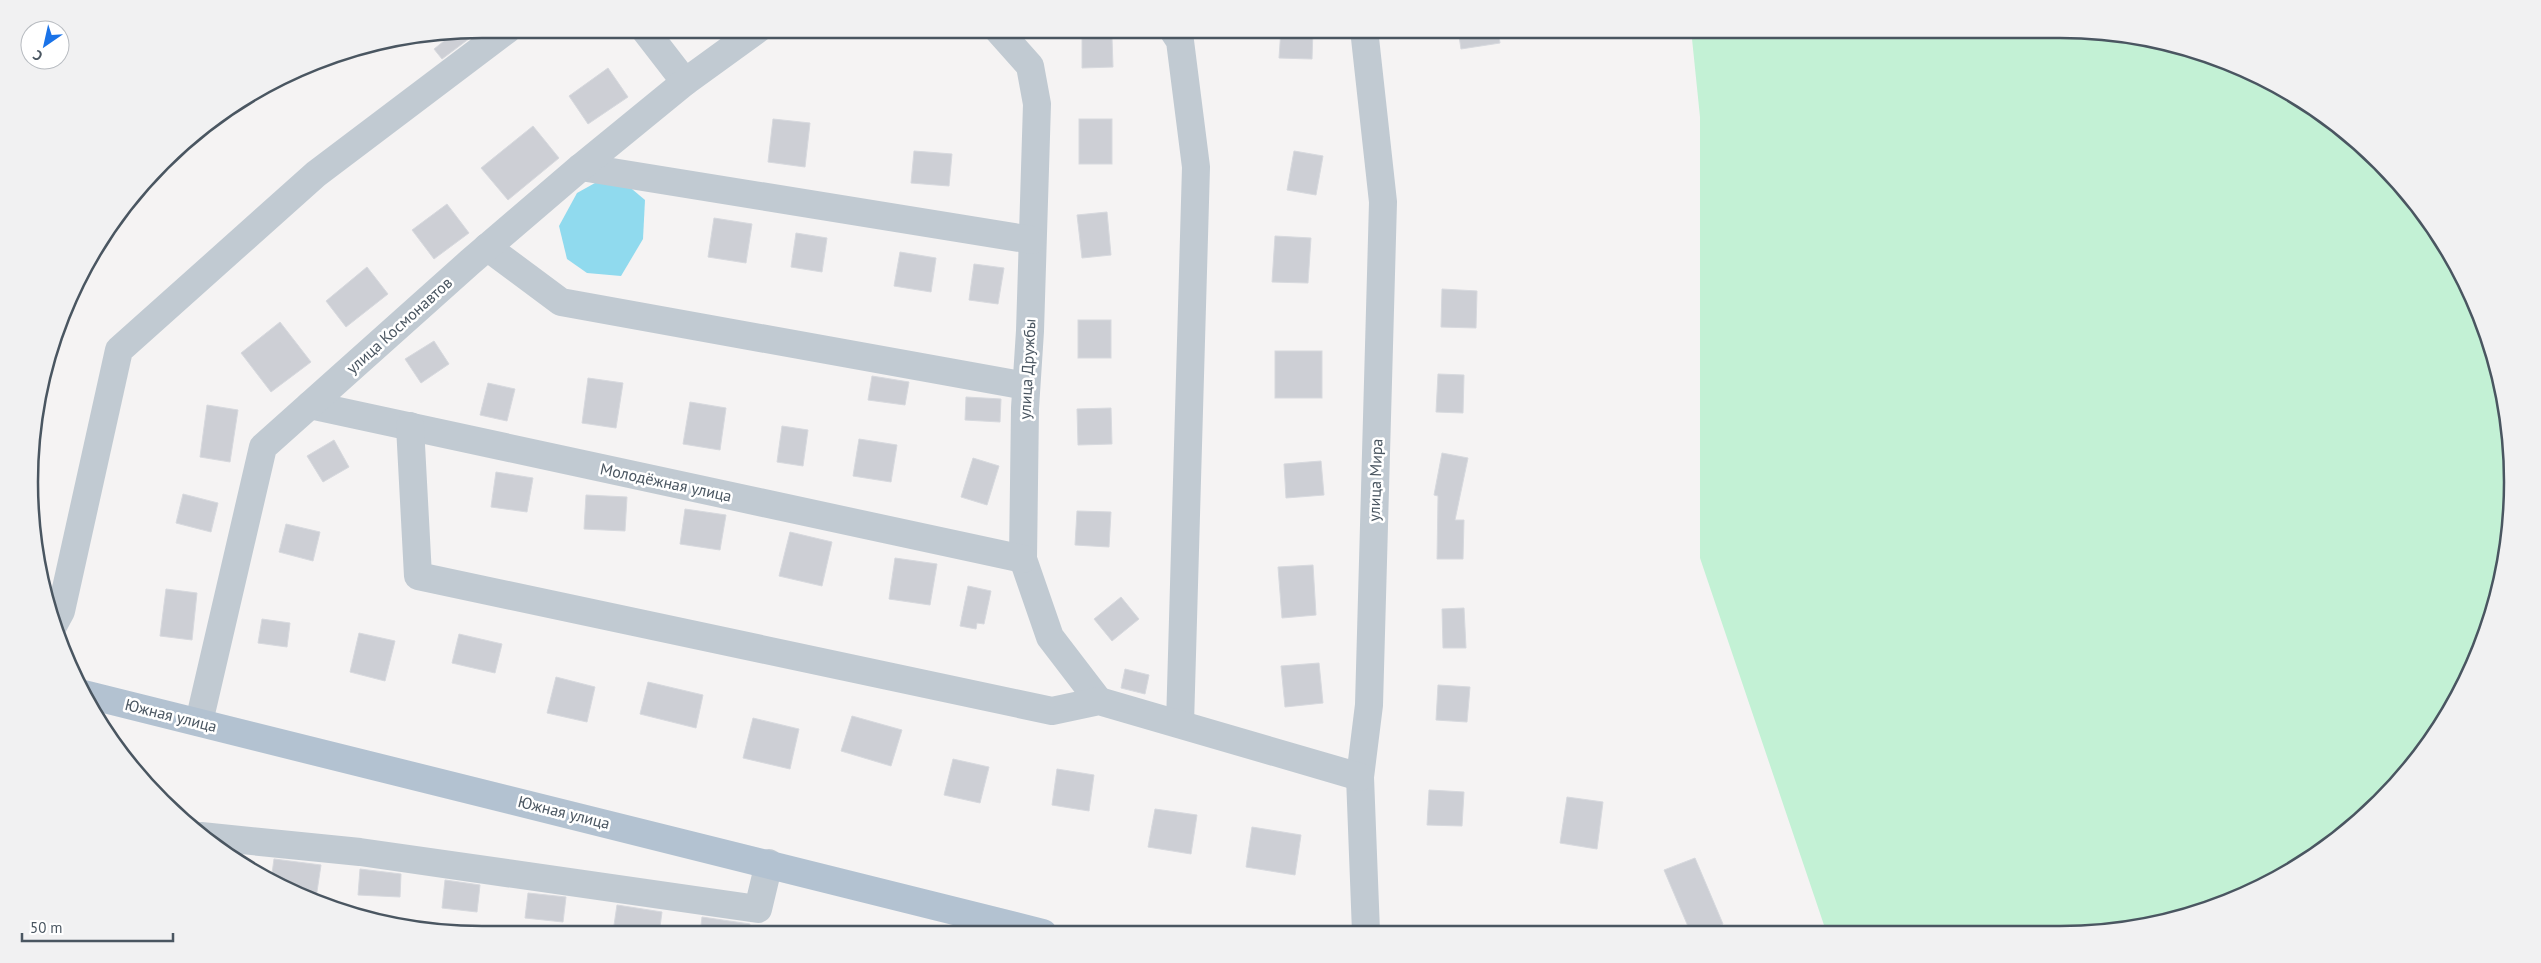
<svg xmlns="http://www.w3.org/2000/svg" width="2541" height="963" viewBox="0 0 2541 963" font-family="'PT Sans',sans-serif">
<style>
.green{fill:#c3f1d5}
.water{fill:#90daee}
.building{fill:#cdcfd5;stroke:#d7d9de}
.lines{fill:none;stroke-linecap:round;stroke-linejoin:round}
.minor{stroke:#c1cad2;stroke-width:28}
.major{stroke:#b3c2d1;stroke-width:28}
.labels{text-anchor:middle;stroke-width:5;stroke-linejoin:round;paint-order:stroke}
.street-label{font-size:16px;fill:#4a5661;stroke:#fff}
.rim{fill:none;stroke:#4a5661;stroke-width:2.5}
</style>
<rect width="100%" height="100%" fill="#f5f3f3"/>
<path class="green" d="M1691,29H2060L2177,44L2260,76L2335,122L2400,183L2452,255L2488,336L2508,423L2511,511L2497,599L2436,733L2358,822L2259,888L2119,930L1826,931L1700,558V117Z"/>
<path class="water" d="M613,173L645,200L643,239L621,276L587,273L567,259L559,226L577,193Z"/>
<g class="building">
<path d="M482,29L442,59L434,49L454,33Z"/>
<path d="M1281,29H1313L1312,59L1279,58Z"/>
<path d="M1458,29H1498L1500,43L1461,49Z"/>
<path d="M1112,38L1113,67L1082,68V39Z"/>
<path d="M608,68L628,97L588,124L569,96Z"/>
<path d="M773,119L810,123L805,167L768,162Z"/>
<rect x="1079" y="119" width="33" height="45"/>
<path d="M533,126L559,158L508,200L481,168Z"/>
<path d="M914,151L952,154L949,186L911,183Z"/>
<path d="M1294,151L1323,156L1316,195L1287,190Z"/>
<path d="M447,204L469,233L434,259L412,230Z"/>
<path d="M1107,212L1111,255L1082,258L1077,215Z"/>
<path d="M714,218L752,224L746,263L708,257Z"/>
<path d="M796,233L827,238L822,272L791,267Z"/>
<path d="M1275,236L1311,238L1308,283L1272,282Z"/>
<path d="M900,252L936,258L931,292L894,286Z"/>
<path d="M974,264L1004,268L998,304L969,300Z"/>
<path d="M367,267L388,294L346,327L326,301Z"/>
<path d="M1442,289L1477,291L1476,328L1441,327Z"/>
<rect x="1078" y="320" width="33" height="38"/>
<path d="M280,322L311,362L271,392L241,353Z"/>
<path d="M434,341L449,364L421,383L405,359Z"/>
<rect x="1275" y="351" width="47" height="47"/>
<path d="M1438,374L1464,375L1463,413L1436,412Z"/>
<path d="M872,376L909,382L905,405L868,400Z"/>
<path d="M588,378L623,383L616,428L582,423Z"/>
<path d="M488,383L515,389L507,421L480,415Z"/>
<path d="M966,397L1001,399L1000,422L965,420Z"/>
<path d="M690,402L726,408L720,450L683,444Z"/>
<path d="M207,405L238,410L230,462L200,457Z"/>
<path d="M1111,408L1112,444L1078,445L1077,409Z"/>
<path d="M782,426L808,430L803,466L777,462Z"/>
<path d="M859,439L897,445L891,482L853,476Z"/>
<path d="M334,440L349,467L323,482L307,456Z"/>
<path d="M1442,453L1468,458L1455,520H1464L1463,559H1437L1438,496L1434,495Z"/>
<path d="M973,458L999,466L987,505L961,497Z"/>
<path d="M1321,461L1324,495L1286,498L1284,464Z"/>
<path d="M496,472L533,478L527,512L491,507Z"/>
<path d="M183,494L218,503L211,532L176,523Z"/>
<path d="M586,495L627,497L625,531L584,529Z"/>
<path d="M685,509L726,515L720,550L680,544Z"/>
<path d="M1077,511L1111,512L1109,547L1075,545Z"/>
<path d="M286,524L320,532L313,561L279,552Z"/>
<path d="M790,532L832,542L822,586L779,576Z"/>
<path d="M895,558L937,564L930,605L889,599Z"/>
<path d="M1313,565L1316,615L1282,618L1278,567Z"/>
<path d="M968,586L991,591L984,624L977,623L976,629L960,626Z"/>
<path d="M166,589L197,593L192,640L160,636Z"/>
<path d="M1121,597L1139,619L1112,641L1094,619Z"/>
<path d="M1464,608L1466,648H1443L1442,609Z"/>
<path d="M262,619L290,623L287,647L258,643Z"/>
<path d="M359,633L395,641L385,681L350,672Z"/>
<path d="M459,634L502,644L495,673L452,663Z"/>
<path d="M1319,663L1323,703L1285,707L1281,666Z"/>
<path d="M1125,669L1149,675L1145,694L1121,688Z"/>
<path d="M556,677L595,687L587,722L547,713Z"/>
<path d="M648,682L703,695L696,728L640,714Z"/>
<path d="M1438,685L1470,687L1467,722L1436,720Z"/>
<path d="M852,716L902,730L891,766L841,751Z"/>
<path d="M753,718L799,729L790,769L743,758Z"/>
<path d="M953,759L989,767L980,803L944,795Z"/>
<path d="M1057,769L1094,775L1089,811L1052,805Z"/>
<path d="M1429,790L1464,792L1462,826L1427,825Z"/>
<path d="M1567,797L1603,802L1597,849L1560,843Z"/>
<path d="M1155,809L1197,815L1191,854L1148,847Z"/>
<path d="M1252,827L1301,835L1295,875L1246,867Z"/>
<path d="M1695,858L1723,924L1707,931H1690L1664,870Z"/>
<path d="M274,859L321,865L316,898L304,896L271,881Z"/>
<path d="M360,869L401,874L400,897L358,895Z"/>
<path d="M445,880L480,885L477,912L442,908Z"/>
<path d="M528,893L566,897L563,922L525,918Z"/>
<path d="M617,905L662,912L659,934L613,932Z"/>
<path d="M702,917L750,924L749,934H700Z"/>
</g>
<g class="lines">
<g class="minor">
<path d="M644,29L685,82"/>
<path d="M997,29L1030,66L1037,104L1030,331L1025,408L1023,559L1050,637L1099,701"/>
<path d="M1172,29L1180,41L1196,167L1180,724"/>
<path d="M1364,29L1383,202L1369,705L1360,777L1366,932"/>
<path d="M581,167L1032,240"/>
<path d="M487,247L561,302L1026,386"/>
<path d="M310,405L1023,559"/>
<path d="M410,426L418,576L1052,711L1099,701L1360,777"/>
<path d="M54,624L61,611L119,350L316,174L508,29"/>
<path d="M199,722L263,447L470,262L581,167L685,82L758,29"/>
<path d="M201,836L360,852L758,909L769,863"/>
</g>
<path class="major" d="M84,694L1043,933"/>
</g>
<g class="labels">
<g class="street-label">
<text transform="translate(399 325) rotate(-42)" y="6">улица Космонавтов</text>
<text transform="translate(1027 369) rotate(-87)" y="6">улица Дружбы</text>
<text transform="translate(1375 480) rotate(-88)" y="6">улица Мира</text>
<text transform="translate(666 482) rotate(12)" y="6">Молодёжная улица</text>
<text transform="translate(171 715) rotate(14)" y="6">Южная улица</text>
<text transform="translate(564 812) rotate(14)" y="6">Южная улица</text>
</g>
</g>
<path d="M0 0H2541V963H0ZM482 38H2060A444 444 0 0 1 2504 482V482A444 444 0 0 1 2060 926H482A444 444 0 0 1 38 482V482A444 444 0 0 1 482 38Z" fill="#f1f1f2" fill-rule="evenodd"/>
<path class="rim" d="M482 38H2060A444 444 0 0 1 2504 482V482A444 444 0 0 1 2060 926H482A444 444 0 0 1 38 482V482A444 444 0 0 1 482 38Z"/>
<g transform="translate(45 45) rotate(214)"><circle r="24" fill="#ffffff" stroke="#b7bbc0"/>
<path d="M0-4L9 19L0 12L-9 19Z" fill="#1a73e8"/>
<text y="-8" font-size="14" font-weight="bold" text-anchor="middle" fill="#4a5661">С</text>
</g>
<path d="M22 933v8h151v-8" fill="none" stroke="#4a5661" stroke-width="2.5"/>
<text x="30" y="933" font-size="15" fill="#4a5661" stroke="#ffffff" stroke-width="4" paint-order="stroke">50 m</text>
</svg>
